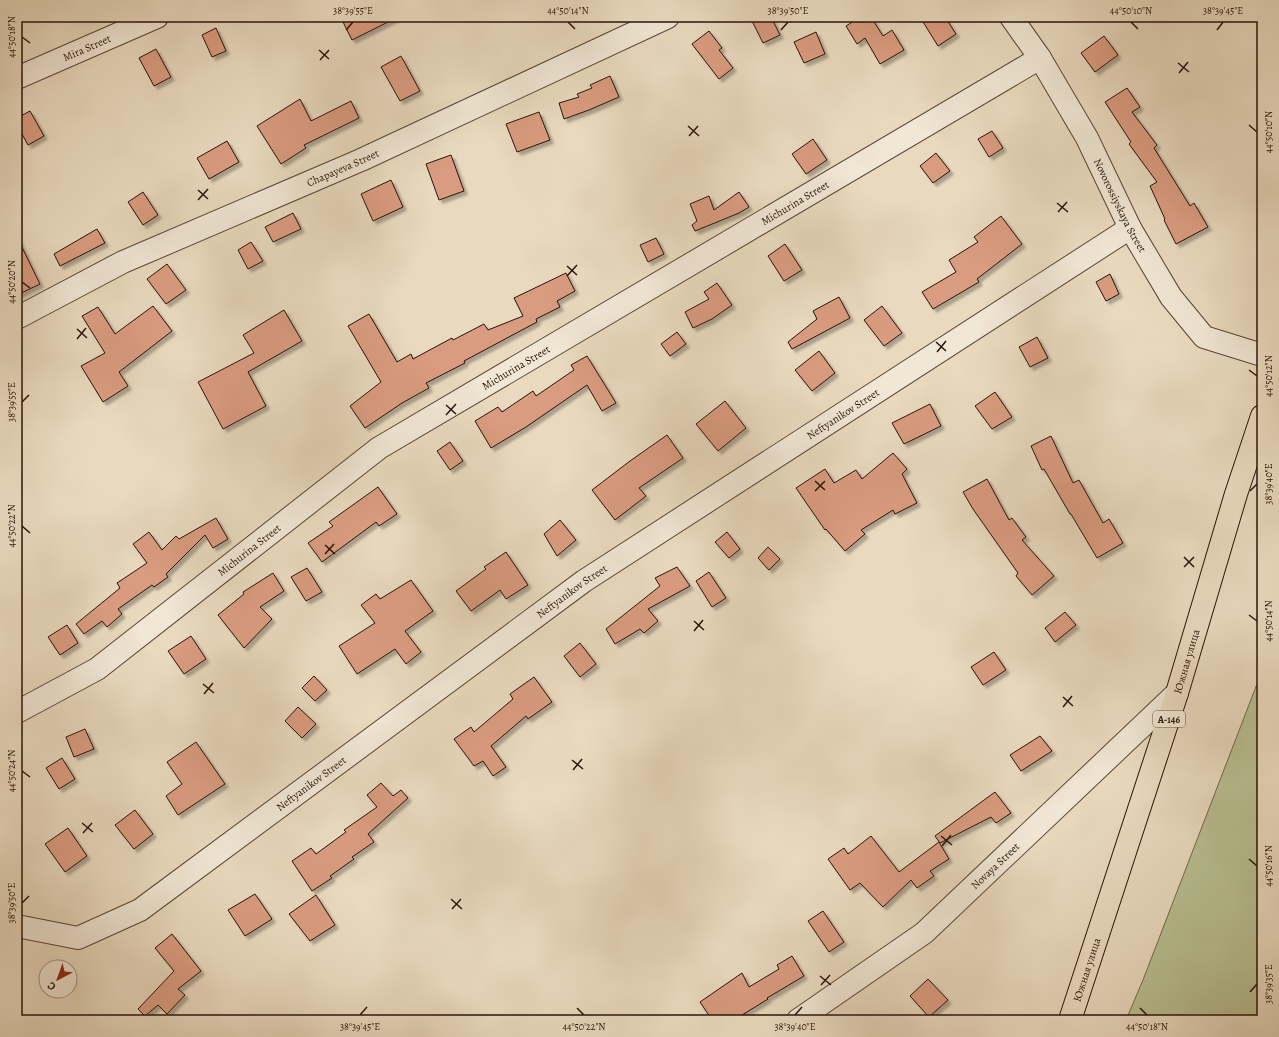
<svg xmlns="http://www.w3.org/2000/svg" width="1279" height="1037" viewBox="0 0 1279 1037" font-family="Alegreya,serif">
<style>
.green{fill:#b8bf91;stroke:#71694e}
.building{fill:#da9c80;stroke:#2a130a;filter:url(#shadow)}
.lines{fill:none;stroke-linecap:round;stroke-linejoin:round}
.minor-casing{stroke:#5a4537;stroke-width:24}
.trunk-casing{stroke:#2a130a;stroke-width:24}
.minor{stroke:#f1e7d5;stroke-width:22}
.trunk{stroke:#e9dabf;stroke-width:22}
.ticks{fill:none;stroke:#2a130a;stroke-width:1.5}
.labels{text-anchor:middle;stroke-width:4;stroke-linejoin:round;paint-order:stroke}
.shield{fill:#f1e7d5;stroke:#665347;stroke-width:1}
.shield-label{font-size:10px;font-weight:bold;fill:#2a130a}
.street-label{font-size:11px;fill:#2a130a;stroke:#f1e7d5}
.neatline{fill:none;stroke:#2a130a;stroke-width:1.5}
.ticks-label{font-size:10px;text-anchor:middle;fill:#2a130a}
</style>
<defs>
<filter id="shadow"><feDropShadow dx="3.5" dy="3.5" stdDeviation="1" flood-color="#0004"/></filter>
</defs>
<rect width="100%" height="100%" fill="#e9dabf"/>
<filter id="stains"><feTurbulence type="fractalNoise" baseFrequency=".005" numOctaves="4"/><feColorMatrix values="0 0 0 0 .2 0 0 0 0 .09 0 0 0 0 .02 0 0 0 .5 -.17"/></filter>
<radialGradient id="worn" r=".72"><stop offset=".6" stop-color="#630" stop-opacity="0"/><stop offset="1" stop-color="#630" stop-opacity=".3"/></radialGradient>
<path class="green" d="M1262,671V1020H1126L1143,980Z"/>
<g class="building">
<path d="M353,17H398L352,40L343,22Z"/>
<path d="M750,17H771L780,35L763,43Z"/>
<path d="M860,17H871L883,36L892,30L904,50L880,64L865,38L857,44L846,26Z"/>
<path d="M920,17H945L956,34L938,46Z"/>
<path d="M216,28L226,51L212,57L202,35Z"/>
<path d="M709,31L722,48L719,50L733,68L719,79L692,44Z"/>
<path d="M816,32L825,54L804,63L794,42Z"/>
<path d="M1104,36L1118,55L1095,72L1081,53Z"/>
<path d="M156,49L171,77L154,86L139,58Z"/>
<path d="M401,56L420,91L400,101L381,67Z"/>
<path d="M610,76L619,97L589,110L564,119L559,103L579,97L577,94L592,88L590,85Z"/>
<path d="M1127,88L1140,107L1132,112L1157,145L1154,148L1190,206L1194,203L1208,227L1176,244L1164,220L1165,219L1150,186L1157,182L1129,144L1131,142L1105,102Z"/>
<path d="M300,99L311,121L351,101L359,118L304,145L306,148L281,164L257,126Z"/>
<path d="M30,111L44,136L28,145L17,125V118Z"/>
<path d="M539,112L550,140L517,152L506,124Z"/>
<path d="M992,131L1003,148L989,157L978,139Z"/>
<path d="M813,139L827,160L806,174L792,154Z"/>
<path d="M227,141L239,162L209,179L197,158Z"/>
<path d="M936,153L950,171L933,183L920,166Z"/>
<path d="M451,155L464,191L439,200L426,164Z"/>
<path d="M391,180L403,207L373,221L361,194Z"/>
<path d="M143,192L158,215L143,225L128,202Z"/>
<path d="M739,192L749,207L739,213L695,231L692,225L697,221L690,204L709,196L714,210Z"/>
<path d="M293,213L301,229L273,242L265,227Z"/>
<path d="M1001,216L1022,244L977,279L979,282L933,309L922,292L956,272L949,260L978,242L974,237Z"/>
<path d="M97,229L105,243L60,266L54,254Z"/>
<path d="M17,237L40,284L17,295Z"/>
<path d="M656,238L664,254L648,262L640,245Z"/>
<path d="M251,242L263,261L248,269L238,250Z"/>
<path d="M785,244L802,270L784,281L768,256Z"/>
<path d="M167,264L186,290L166,304L147,279Z"/>
<path d="M566,273L575,291L557,301L560,307L536,319L537,322L464,361L465,363L426,383L429,388L402,403L365,428L350,406L381,382L348,326L369,314L397,362L411,354L413,359L452,338L453,340L484,324L488,330L523,316L514,298Z"/>
<path d="M1110,274L1119,294L1106,301L1096,282Z"/>
<path d="M717,283L732,305L712,319L693,328L685,312L709,299L704,292Z"/>
<path d="M839,297L850,318L792,349L788,342L817,319L813,311Z"/>
<path d="M153,306L172,331L119,372L128,386L103,402L81,366L105,353L82,316L98,307L115,334Z"/>
<path d="M882,306L902,333L884,346L864,320Z"/>
<path d="M284,310L302,341L248,372L266,406L223,429L198,382L254,353L243,335Z"/>
<path d="M677,332L686,344L670,356L661,344Z"/>
<path d="M1037,337L1048,358L1030,367L1019,347Z"/>
<path d="M819,351L835,373L812,391L795,370Z"/>
<path d="M587,356L616,403L602,411L587,385L526,427L491,448L475,421L498,407L502,412L533,391L536,396L574,370L571,365Z"/>
<path d="M995,392L1012,417L992,429L975,406Z"/>
<path d="M725,401L746,428L718,451L696,424Z"/>
<path d="M930,404L941,426L904,444L892,423Z"/>
<path d="M667,435L683,458L639,488L646,496L615,520L592,490L630,461Z"/>
<path d="M1051,436L1073,483L1079,480L1103,523L1109,519L1123,543L1097,558L1071,514H1070L1044,469L1042,470L1031,446Z"/>
<path d="M450,442L463,461L450,470L437,451Z"/>
<path d="M893,453L907,469L902,474L917,503L895,514L893,510L861,530L865,534L845,551L826,529L825,530L796,488L825,469L834,483L856,470L862,479Z"/>
<path d="M987,479L1009,520L1012,518L1026,537L1022,540L1054,576L1032,595L1016,576L1018,573L973,509L963,492Z"/>
<path d="M378,487L397,514L379,526L376,522L322,562L308,543L333,526L329,522Z"/>
<path d="M216,518L228,539L213,548L205,535L166,574L168,577L154,587L152,585L118,609L122,614L107,627L102,621L84,634L76,624L120,588L117,583L147,563L133,544L149,532L162,550L176,536L179,539Z"/>
<path d="M560,520L576,540L557,556L544,534Z"/>
<path d="M727,532L740,549L729,558L715,542Z"/>
<path d="M768,547L780,559L769,570L758,558Z"/>
<path d="M506,552L528,585L506,599L500,590L471,611L456,591L486,569L484,567Z"/>
<path d="M677,567L690,586L648,609L658,621L644,633L640,629L615,644L606,629L660,586L655,578Z"/>
<path d="M307,568L322,592L306,601L291,577Z"/>
<path d="M709,572L726,598L712,607L696,581Z"/>
<path d="M273,573L284,591L260,607L272,619L244,648L218,615L244,594L243,592Z"/>
<path d="M411,580L433,611L405,631L421,652L406,664L395,649L357,674L339,646L375,623L361,605L376,594L380,599Z"/>
<path d="M1065,612L1076,625L1055,642L1045,628Z"/>
<path d="M67,625L78,643L60,655L48,637Z"/>
<path d="M191,636L206,659L184,674L168,651Z"/>
<path d="M580,643L596,664L580,677L564,656Z"/>
<path d="M994,652L1006,670L983,685L971,667Z"/>
<path d="M314,676L327,690L315,701L302,688Z"/>
<path d="M534,677L552,702L528,719L526,716L491,746L506,767L493,776L483,761L474,766L454,739L471,727L474,732L513,699L510,694Z"/>
<path d="M298,707L316,724L302,738L285,721Z"/>
<path d="M85,729L94,749L74,757L66,737Z"/>
<path d="M1040,736L1052,751L1021,771L1010,755Z"/>
<path d="M196,742L225,784L178,815L166,796L182,784L167,762Z"/>
<path d="M62,758L75,779L59,789L46,768Z"/>
<path d="M381,783L393,796L401,790L408,798L368,834L374,842L352,857L354,859L330,876L332,878L312,891L292,861L311,848L316,854L346,832L344,830L377,807L367,795Z"/>
<path d="M995,792L1011,813L996,823L991,817L940,843L935,836Z"/>
<path d="M135,810L153,834L134,849L115,825Z"/>
<path d="M68,828L87,856L65,872L45,844Z"/>
<path d="M871,836L899,872L939,842L949,859L930,871L934,876L917,888L911,880L883,907L860,883L850,890L828,859L844,848L848,854Z"/>
<path d="M255,894L272,919L245,936L228,910Z"/>
<path d="M316,895L335,925L310,941L289,914Z"/>
<path d="M823,911L844,942L829,952L808,921Z"/>
<path d="M172,934L201,971L178,989L185,995L167,1014L158,1005L145,1016L138,1009L174,971L155,948Z"/>
<path d="M792,956L804,976L767,998L768,999L734,1020H712L700,1002L742,973L749,987L779,969L777,965Z"/>
<path d="M928,979L948,1000L929,1017L910,996Z"/>
</g>
<g class="lines">
<defs>
<g id="minor">
<path id="s1" d="M1011,17L1040,58L1087,138L1130,228L1171,297L1204,337L1262,355"/>
<path id="s2" d="M17,78L157,17"/>
<path id="s3" d="M17,318L123,262L361,160L668,17"/>
<path id="s4" d="M17,712L97,669L379,448L1040,58"/>
<path id="s5" d="M17,926L78,938L140,910L584,581L1130,228"/>
<path id="s6" d="M798,1020L924,933L1177,693"/>
</g>
<g id="trunk">
<path id="s7" d="M1070,1020L1177,693L1236,494L1262,416"/>
</g>
</defs>
<use href="#minor" class="minor-casing"/>
<use href="#trunk" class="trunk-casing"/>
<use href="#minor" class="minor"/>
<use href="#trunk" class="trunk"/>
</g>
<path class="ticks" d="M568,22L575,29M1131,22L1138,29M346,30L353,22M781,30L788,22M1217,30L1223,22M22,37L30,43M319,50L329,59M320,60L329,50M1178,63L1189,72M1179,73L1188,62M1249,125L1257,132M688,126L699,136M689,136L698,126M198,190L208,199M198,200L208,189M1057,203L1068,212M1058,212L1067,202M567,266L577,275M567,276L577,265M22,282L30,288M77,329L87,338M77,339L86,328M936,342L946,351M937,352L946,341M1249,370L1257,376M22,402L29,395M446,405L456,414M446,415L456,404M815,481L825,490M815,491L825,481M1250,491L1257,484M22,526L30,533M325,545L335,554M325,554L334,544M1184,557L1194,567M1184,567L1194,557M1249,615L1257,621M694,621L704,630M694,631L703,620M203,684L214,693M204,694L213,683M1063,697L1073,706M1063,707L1072,696M572,760L583,769M573,770L582,759M22,771L30,777M82,823L93,832M83,833L92,823M941,836L952,845M942,846L951,835M1249,859L1257,866M451,899L462,909M22,903L29,896M452,909L461,899M820,976L831,985M821,985L830,975M1250,992L1257,984M577,1008L584,1015M1140,1008L1147,1015M360,1015L367,1007M795,1015L802,1007"/>
<g class="labels">
<rect class="shield" x="1153" y="711" width="32" height="16" rx="3"/>
<g class="shield-label">
<text x="1169" y="723">А-146</text>
</g>
<g class="street-label">
<text dy="4" stroke="none"><textPath href="#s2" startOffset="76">Mira Street</textPath></text>
<text dy="4" stroke="none"><textPath href="#s3" startOffset="359">Chapayeva Street</textPath></text>
<text dy="4" stroke="none"><textPath href="#s4" startOffset="932">Michurina Street</textPath></text>
<text dy="4" stroke="none"><textPath href="#s1" startOffset="218">Novorossiyskaya Street</textPath></text>
<text dy="4" stroke="none"><textPath href="#s4" startOffset="608">Michurina Street</textPath></text>
<text dy="4" stroke="none"><textPath href="#s5" startOffset="991">Neftyanikov Street</textPath></text>
<text dy="4" stroke="none"><textPath href="#s4" startOffset="284">Michurina Street</textPath></text>
<text dy="4" stroke="none"><textPath href="#s5" startOffset="667">Neftyanikov Street</textPath></text>
<text dy="4" stroke="none"><textPath href="#s7" startOffset="377">Южная улица</textPath></text>
<text dy="4" stroke="none"><textPath href="#s5" startOffset="343">Neftyanikov Street</textPath></text>
<text dy="4" stroke="none"><textPath href="#s6" startOffset="251">Novaya Street</textPath></text>
<text dy="4" stroke="none"><textPath href="#s7" startOffset="53">Южная улица</textPath></text>
</g>
</g>
<rect width="1279" height="1037" fill="none" stroke="#e9dabf" stroke-width="44"/>
<g transform="translate(58 979) rotate(221)"><circle r="19" fill="#f1e7d5" stroke="#a19284"/>
<path d="M0-3L7 15L0 10L-7 15Z" fill="#8f2418"/>
<text y="-6" font-size="11" font-weight="bold" text-anchor="middle" fill="#2a130a">С</text>
</g>
<rect x="22" y="22" width="1235" height="993" class="neatline"/>
<g class="ticks-label">
<text x="353" y="14">38°39'55"E</text>
<text x="568" y="14">44°50'14"N</text>
<text x="788" y="14">38°39'50"E</text>
<text x="1131" y="14">44°50'10"N</text>
<text x="1223" y="14">38°39'45"E</text>
<text transform="translate(11 37) rotate(-90)" y="4">44°50'18"N</text>
<text transform="translate(1268 132) rotate(-90)" y="4">44°50'10"N</text>
<text transform="translate(11 282) rotate(-90)" y="4">44°50'20"N</text>
<text transform="translate(1268 376) rotate(-90)" y="4">44°50'12"N</text>
<text transform="translate(11 402) rotate(-90)" y="4">38°39'55"E</text>
<text transform="translate(1268 484) rotate(-90)" y="4">38°39'40"E</text>
<text transform="translate(11 526) rotate(-90)" y="4">44°50'22"N</text>
<text transform="translate(1268 621) rotate(-90)" y="4">44°50'14"N</text>
<text transform="translate(11 771) rotate(-90)" y="4">44°50'24"N</text>
<text transform="translate(1268 866) rotate(-90)" y="4">44°50'16"N</text>
<text transform="translate(11 903) rotate(-90)" y="4">38°39'50"E</text>
<text transform="translate(1268 984) rotate(-90)" y="4">38°39'35"E</text>
<text x="360" y="1030">38°39'45"E</text>
<text x="584" y="1030">44°50'22"N</text>
<text x="795" y="1030">38°39'40"E</text>
<text x="1147" y="1030">44°50'18"N</text>
</g>
<rect width="100%" height="100%" filter="url(#stains)"/>
<rect width="100%" height="100%" fill="url(#worn)"/>
</svg>
